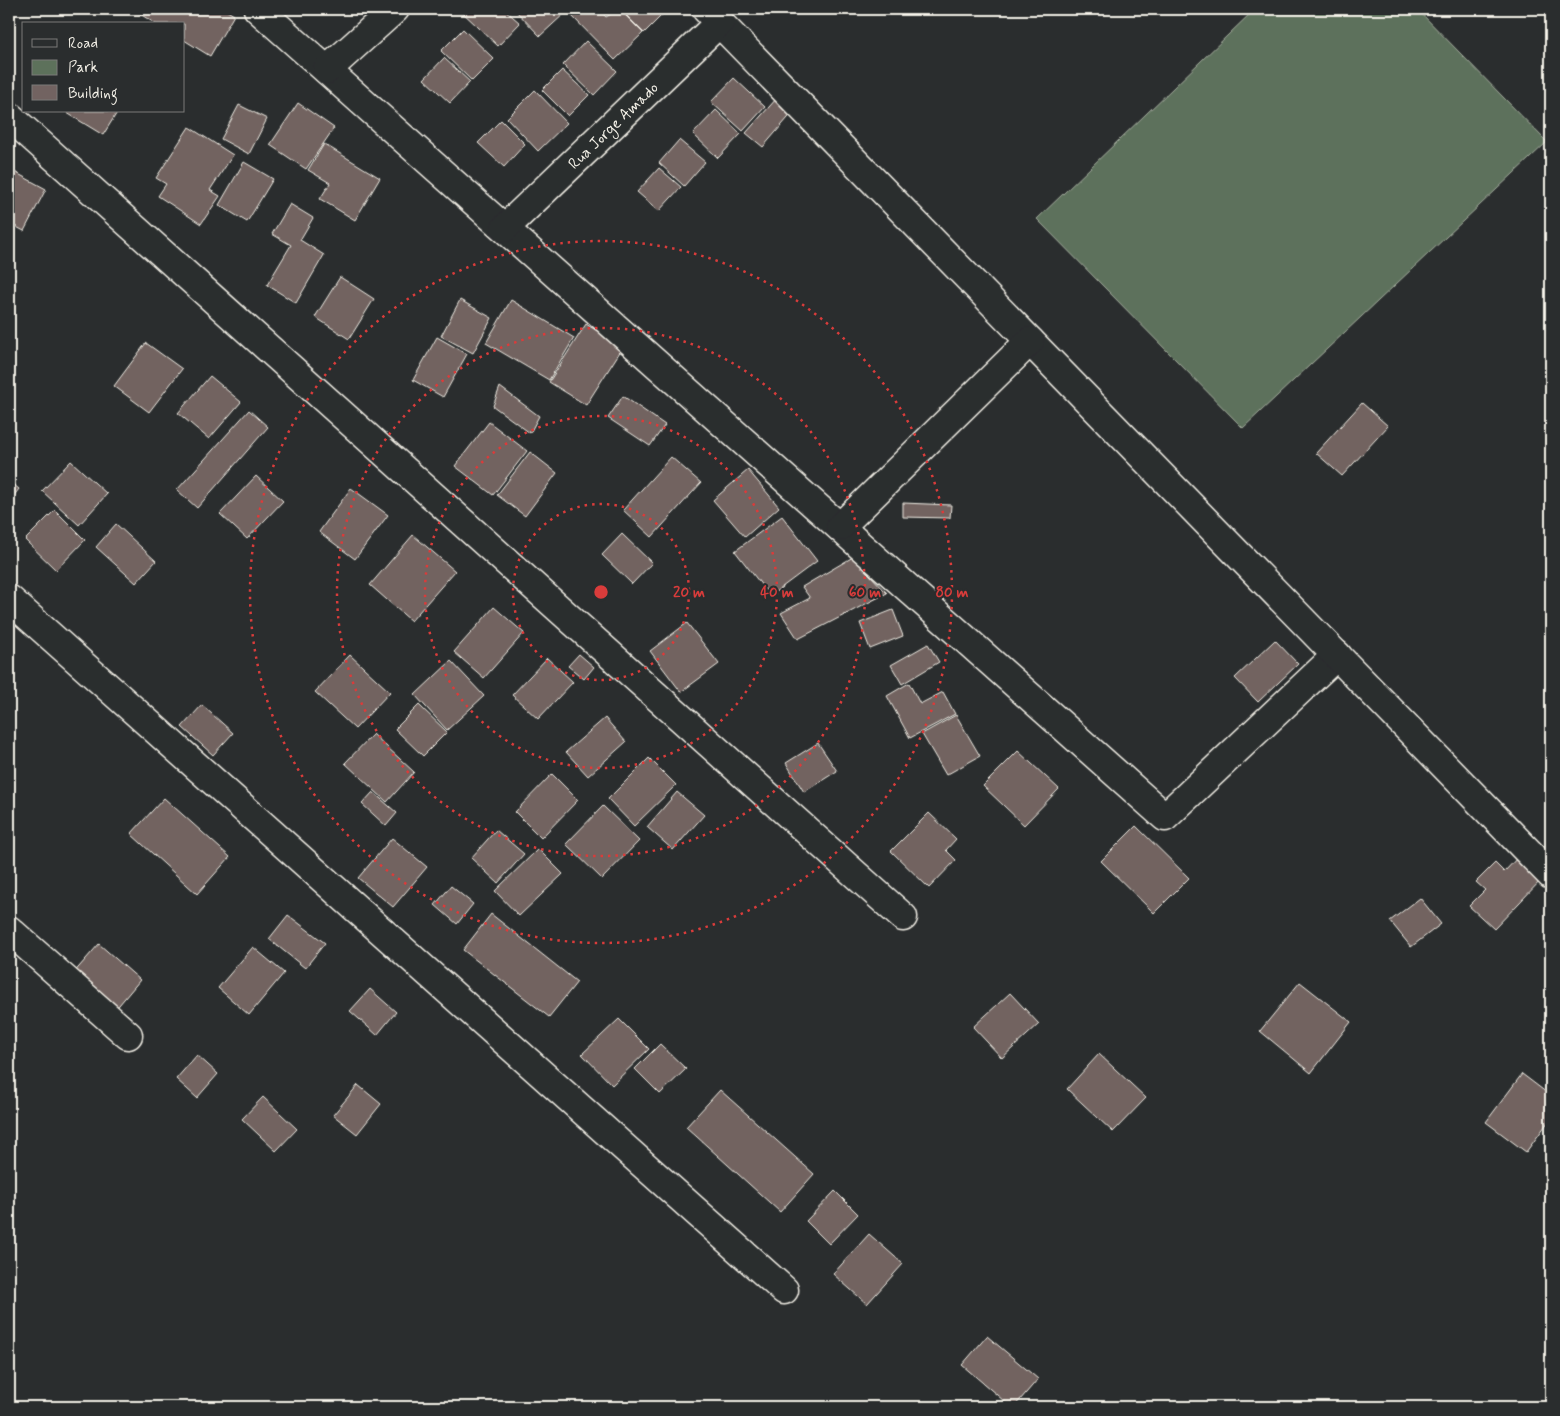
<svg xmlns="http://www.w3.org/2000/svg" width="1560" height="1416" viewBox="0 0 1560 1416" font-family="Mynerve,sans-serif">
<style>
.park{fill:#5d715b;stroke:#a8b1a2}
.building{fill:#726361;stroke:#f4f1e8}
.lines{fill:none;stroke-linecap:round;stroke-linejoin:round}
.street-casing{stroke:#f4f1e8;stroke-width:31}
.street{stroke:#2a2d2e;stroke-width:28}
.ring{fill:none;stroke:#d93c3b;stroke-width:2.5;stroke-dasharray:2.5 5}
.labels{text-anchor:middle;stroke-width:4;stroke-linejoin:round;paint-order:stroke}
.street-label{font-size:16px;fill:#f4f1e8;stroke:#2a2d2e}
.centre{fill:#d93c3b;stroke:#2a2d2e;stroke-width:2.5}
.ring-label{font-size:15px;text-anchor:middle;font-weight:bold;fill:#d93c3b;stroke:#2a2d2e;stroke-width:4;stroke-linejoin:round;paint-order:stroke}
</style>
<rect width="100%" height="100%" fill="#2a2d2e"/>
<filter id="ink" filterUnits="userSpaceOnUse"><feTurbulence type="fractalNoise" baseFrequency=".02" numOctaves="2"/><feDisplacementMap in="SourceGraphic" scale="10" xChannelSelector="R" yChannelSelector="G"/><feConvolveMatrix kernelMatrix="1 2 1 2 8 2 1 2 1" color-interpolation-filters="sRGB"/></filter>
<g filter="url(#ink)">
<path class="park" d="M1255,9H1417L1547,142L1243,428L1037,219Z"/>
<g class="building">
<path d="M132,9H224L234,15L210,56L184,40V24H156Z"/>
<path d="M459,9H504L520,23L498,46Z"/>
<path d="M514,9H561L565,13L540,36Z"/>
<path d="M575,9H598L606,17L619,9L643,33L615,60L570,14Z"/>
<path d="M620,9H668L644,33Z"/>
<path d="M463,29L494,59L472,81L441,51Z"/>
<path d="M586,41L617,71L594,95L563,65Z"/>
<path d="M444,58L470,82L450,103L424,79Z"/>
<path d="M562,70L589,95L568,116L542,90Z"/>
<path d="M734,78L765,107L743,131L711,102Z"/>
<path d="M535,90L567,123L538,151L507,118Z"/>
<path d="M777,98L794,111L763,147L746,133Z"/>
<path d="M298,103L334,128L306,169L270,145Z"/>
<path d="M239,105L267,119L249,154L221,139Z"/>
<path d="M716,110L741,134L718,158L693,134Z"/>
<path d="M68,111H118L103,135L67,113Z"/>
<path d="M501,120L525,144L504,167L478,143Z"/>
<path d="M189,127L233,155L210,190L220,196L201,224L158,196L166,184L156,178Z"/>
<path d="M679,140L705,162L684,186L659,163Z"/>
<path d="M324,144L380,178L355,220L320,199L330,183L308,170Z"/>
<path d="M244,162L273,179L247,222L219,205Z"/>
<path d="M659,168L681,187L659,211L637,192Z"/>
<path d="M9,169L46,189L24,231L9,223Z"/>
<path d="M290,204L313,218L300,240L324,255L296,303L267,285L291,245L272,234Z"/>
<path d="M340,277L374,299L349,339L315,317Z"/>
<path d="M460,300L492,318L473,353L441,336Z"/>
<path d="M511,300L574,338L549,380L486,343Z"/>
<path d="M586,324L623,347L586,405L549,382Z"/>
<path d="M437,337L467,354L443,397L413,380Z"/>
<path d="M146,343L182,369L149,412L114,386Z"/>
<path d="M210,376L241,402L209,439L178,413Z"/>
<path d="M500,387L539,416L530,433L493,406Z"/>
<path d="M623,396L665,425L650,446L608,418Z"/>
<path d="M1362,403L1388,426L1342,476L1316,453Z"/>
<path d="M249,410L268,427L197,508L177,490Z"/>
<path d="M489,422L527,451L493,495L455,466Z"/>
<path d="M530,452L557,473L525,516L497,495Z"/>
<path d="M671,457L701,483L652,537L623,510Z"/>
<path d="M71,461L107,494L79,525L42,491Z"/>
<path d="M748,470L779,507L745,537L713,500Z"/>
<path d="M256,476L283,501L247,539L220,514Z"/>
<path d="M9,481L19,489L9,502Z"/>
<path d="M351,488L388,515L355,559L319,532Z"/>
<path d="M903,503L951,505L950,518L903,517Z"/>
<path d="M55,510L85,540L56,570L25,540Z"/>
<path d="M782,516L817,561L770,596L735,551Z"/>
<path d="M116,524L156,561L136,583L96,547Z"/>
<path d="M622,534L652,563L632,584L602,555Z"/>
<path d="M413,535L455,571L411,621L370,585Z"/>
<path d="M853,557L887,593L798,639L781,613L810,598L802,587Z"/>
<path d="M494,607L524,633L484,678L454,652Z"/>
<path d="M893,610L903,636L870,649L860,623Z"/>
<path d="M687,623L719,664L681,692L650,651Z"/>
<path d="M1275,640L1298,664L1258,702L1235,678Z"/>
<path d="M928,644L939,662L902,684L891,665Z"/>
<path d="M579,654L594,667L584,679L568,666Z"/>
<path d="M350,655L390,692L355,729L315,692Z"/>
<path d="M547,658L573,682L538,719L512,695Z"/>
<path d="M451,661L484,696L447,730L415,695Z"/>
<path d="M909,683L920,704L943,692L955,714L910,738L887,696Z"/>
<path d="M202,705L233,733L213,755L182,727Z"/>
<path d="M419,705L447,732L423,756L395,729Z"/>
<path d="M956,715L980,756L946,775L922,734Z"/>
<path d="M605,718L626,742L588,776L566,752Z"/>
<path d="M373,734L414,772L387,802L345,763Z"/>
<path d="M818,743L837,771L804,792L786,763Z"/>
<path d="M1018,751L1059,789L1024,825L983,786Z"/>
<path d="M649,758L676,785L634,826L608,799Z"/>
<path d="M552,774L578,800L541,838L515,812Z"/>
<path d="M373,792L397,813L386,826L362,804Z"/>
<path d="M677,792L704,815L673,850L647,827Z"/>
<path d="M164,798L230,857L197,894L131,834Z"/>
<path d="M603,806L639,841L602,879L566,844Z"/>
<path d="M929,813L956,839L946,850L956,860L929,888L891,851Z"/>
<path d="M1136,826L1189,878L1154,913L1101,861Z"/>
<path d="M496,830L524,854L498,883L471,858Z"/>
<path d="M392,838L427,867L393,907L358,878Z"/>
<path d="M538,849L563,874L519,916L495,891Z"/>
<path d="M1520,855L1544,877L1494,929L1469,906L1485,890L1476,882L1495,863L1504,872Z"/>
<path d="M451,886L473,904L457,924L435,905Z"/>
<path d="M1420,898L1441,924L1411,947L1390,921Z"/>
<path d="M491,914L577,982L549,1017L463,950Z"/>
<path d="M288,915L325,943L305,968L269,939Z"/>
<path d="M99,944L140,980L114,1011L72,975Z"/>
<path d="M253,947L284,973L249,1015L218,988Z"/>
<path d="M1300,982L1351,1022L1311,1073L1260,1031Z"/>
<path d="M370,989L396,1012L377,1035L350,1011Z"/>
<path d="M1010,993L1039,1024L1002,1058L973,1027Z"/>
<path d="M619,1019L649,1049L612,1085L582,1054Z"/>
<path d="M660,1044L686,1069L660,1094L635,1069Z"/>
<path d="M1099,1054L1146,1098L1113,1132L1067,1089Z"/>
<path d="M197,1055L218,1074L197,1098L176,1079Z"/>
<path d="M1522,1074L1551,1096V1118L1526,1152L1486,1122Z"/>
<path d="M358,1085L381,1104L357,1134L333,1115Z"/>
<path d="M720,1090L814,1174L780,1212L686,1127Z"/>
<path d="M263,1097L297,1129L276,1151L242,1119Z"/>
<path d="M835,1191L858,1214L829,1244L806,1221Z"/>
<path d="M869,1234L903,1264L867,1304L833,1274Z"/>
<path d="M987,1336L1038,1379L1014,1407H1011L962,1365Z"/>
</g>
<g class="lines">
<defs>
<g id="street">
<path d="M258,9L1165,817L1337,655"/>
<path d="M706,9L1551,875"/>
<path d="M327,70L395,9"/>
<path d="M9,116L903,917"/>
<path id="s1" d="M505,228L720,22"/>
<path d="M840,527L1030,341"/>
<path d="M9,599L784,1290"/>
<path d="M9,930L128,1035"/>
</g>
</defs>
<use href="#street" class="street-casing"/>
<use href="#street" class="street"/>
</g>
</g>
<g class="ring">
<circle cx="601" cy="592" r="88"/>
<circle cx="601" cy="592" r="176"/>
<circle cx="601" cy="592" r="264"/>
<circle cx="601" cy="592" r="351"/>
</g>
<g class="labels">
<g class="street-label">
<text dy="6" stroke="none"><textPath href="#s1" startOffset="149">Rua Jorge Amado</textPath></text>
</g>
</g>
<circle cx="601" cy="592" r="8" class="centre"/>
<g class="ring-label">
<text x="689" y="597">20 m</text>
<text x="777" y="597">40 m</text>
<text x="865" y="597">60 m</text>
<text x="952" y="597">80 m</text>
</g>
<rect width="1560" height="1416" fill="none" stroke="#2a2d2e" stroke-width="30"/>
<rect x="15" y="15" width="1530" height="1386" fill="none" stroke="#f4f1e8" stroke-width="2" filter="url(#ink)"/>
<rect x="22" y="22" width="162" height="90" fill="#2a2d2e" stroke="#7b7b78"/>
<rect x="32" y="39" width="25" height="8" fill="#2a2d2e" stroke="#7b7b78"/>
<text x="68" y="48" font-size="15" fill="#f4f1e8">Road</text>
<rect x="32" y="60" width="25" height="15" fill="#5d715b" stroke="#7b7b78"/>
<text x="68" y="72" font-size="15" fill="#f4f1e8">Park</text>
<rect x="32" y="85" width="25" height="15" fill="#726361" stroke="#7b7b78"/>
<text x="68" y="98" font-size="15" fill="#f4f1e8">Building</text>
</svg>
